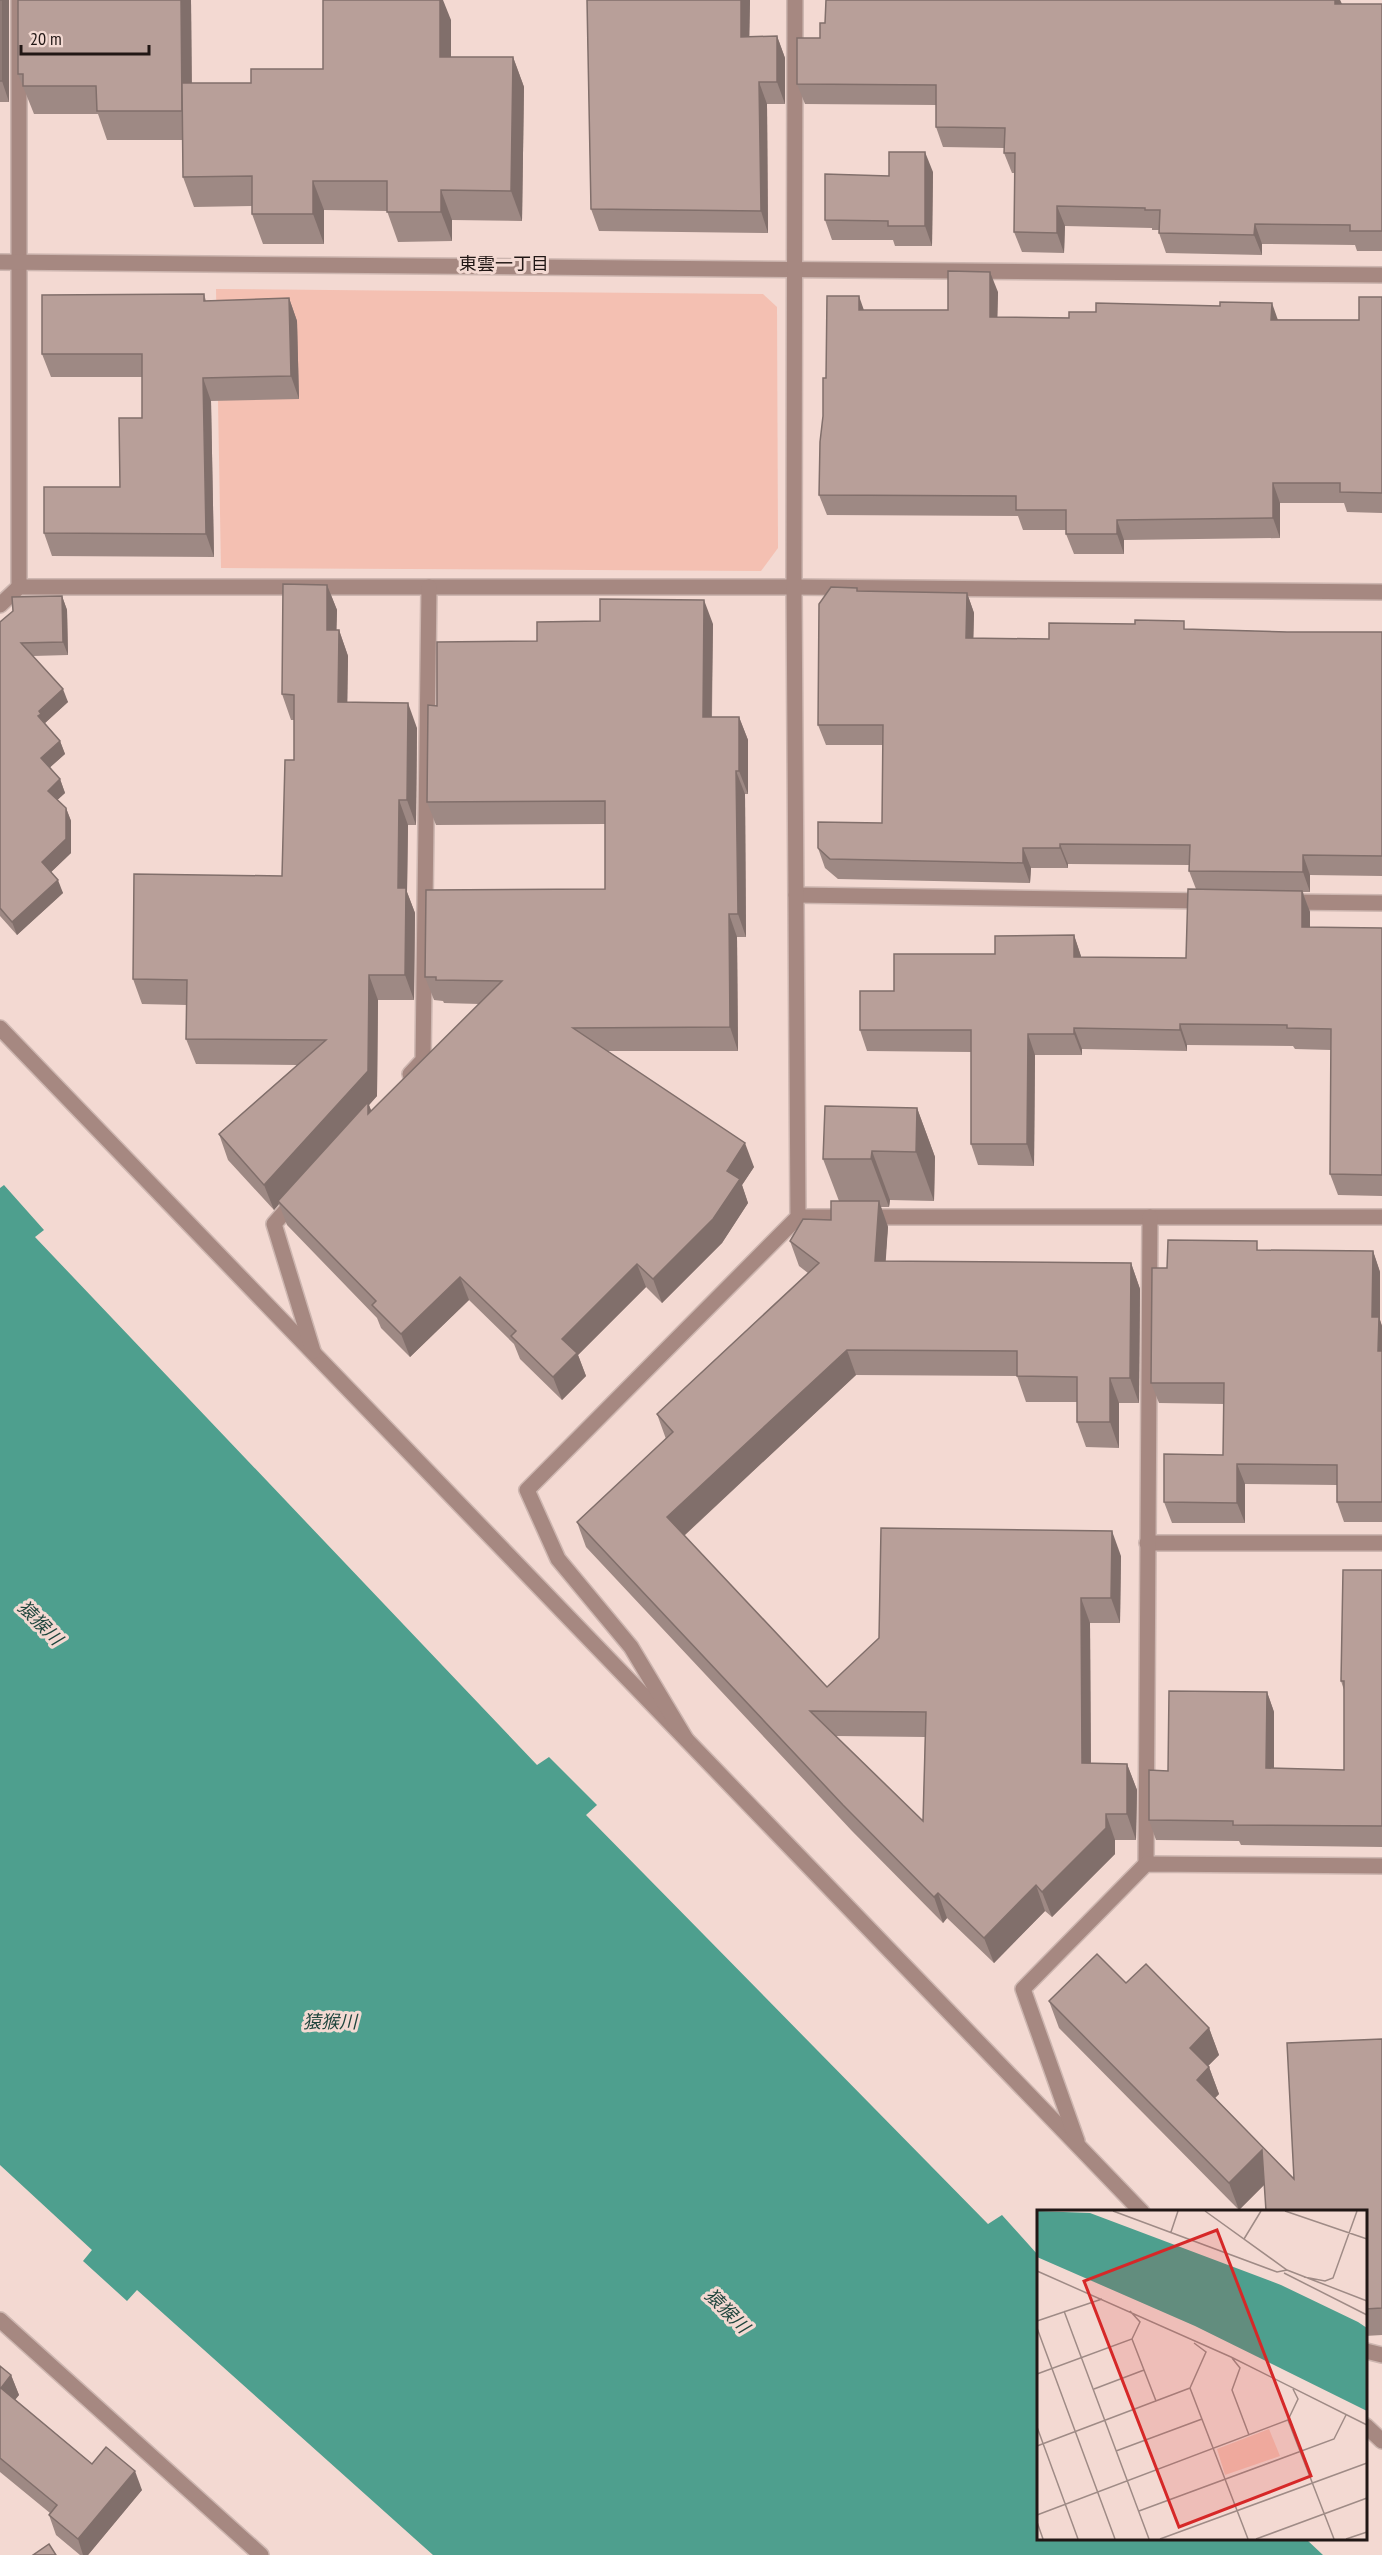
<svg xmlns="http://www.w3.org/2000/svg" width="1382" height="2555" viewBox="0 0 1382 2555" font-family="'PT Sans Narrow','Noto Sans JP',sans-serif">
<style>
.green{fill:#f4c0b2}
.water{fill:#4e9f8e}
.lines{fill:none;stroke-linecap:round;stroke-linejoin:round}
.minor-casing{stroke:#cdb6b0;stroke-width:18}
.minor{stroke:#a68881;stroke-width:15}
.wall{fill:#9e8984;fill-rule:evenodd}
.shaded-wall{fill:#816f6b}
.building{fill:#b89f99;stroke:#816f6b;stroke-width:1.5;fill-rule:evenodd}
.labels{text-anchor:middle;stroke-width:6;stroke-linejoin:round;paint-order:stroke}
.neighbourhood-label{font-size:18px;fill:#211715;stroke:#f3d9d2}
.water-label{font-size:18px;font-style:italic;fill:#1f453d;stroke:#f3d9d2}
.inset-road{fill:none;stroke:#9f8b86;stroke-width:1.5}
.view{fill:#d62828;fill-opacity:0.15;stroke:#d62828;stroke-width:3}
.inset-edge{fill:none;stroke:#211715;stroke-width:3}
</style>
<rect width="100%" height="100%" fill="#f3d9d2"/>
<path class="green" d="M216,289L763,294L777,307L778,548L761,571L221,568Z"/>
<path class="water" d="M4,1185L44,1230L35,1237L537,1765L549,1757L597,1805L586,1815L988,2224L1002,2215L1038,2255V2538L1306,2539L1323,2555H433L137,2290L127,2301L83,2261L92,2250L0,2165V1188Z"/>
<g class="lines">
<defs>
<g id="minor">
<path d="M19,0V587"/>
<path d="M0,262L1382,275"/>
<path d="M0,605L19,587H794L1382,592"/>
<path d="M796,895L1208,901"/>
<path d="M1286,902L1382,903"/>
<path d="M0,1028L1142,2212"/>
<path d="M410,1074L423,1060L429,587"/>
<path d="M295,1200L274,1224L313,1351"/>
<path d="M798,1217H1382"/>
<path d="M1147,1543H1382"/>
<path d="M686,1739L631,1647L558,1559L527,1490L798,1217L794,587L795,0"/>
<path d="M1146,1864L1150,1217"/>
<path d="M1077,2141L1023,1989L1146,1864L1382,1866"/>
<path d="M0,2320L261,2555"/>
<path d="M1366,2351L1382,2355"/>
<path d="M1366,2426L1382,2441"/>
</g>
</defs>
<use href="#minor" class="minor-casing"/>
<use href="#minor" class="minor"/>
</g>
<g class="wall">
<rect x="0" y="0" width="9" height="102"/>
<path d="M18,0H191L192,83H251L323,69L451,20V57H513L524,87L522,221L452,220V241L398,242L387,211L324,210V244H263L252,214V206L194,207L183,177V140H107L98,114H34L18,74Z"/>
<path d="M587,0H750L749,36H777L785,58V104H767L768,233L599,231L591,209Z"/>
<path d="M826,0H1340L1342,4H1382V251H1357L1355,245L1262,244V255L1166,253L1159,233V230H1152V228L1065,226L1064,253L1022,252L1014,232L1015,173H1012L1004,153V148L943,147L936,127V105L805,104L797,84L820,38L825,23Z"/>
<path d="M933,172L932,246H895L893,240H832L825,220L889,176Z"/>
<path d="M998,292L997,317L1359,320L1382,297V513L1347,512L1344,503H1280V538L1124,540V554H1074L1066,534V530H1023L1018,516L827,515L819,495L826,378L864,310H948Z"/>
<path d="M204,294L206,301L289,298L297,321L299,399L211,401L214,557L52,556L44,533L120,487L142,418V377H51L42,354Z"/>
<path d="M327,585L337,610L336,630H339L348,656L347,702L417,728L416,825H408L407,892L415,913L414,1000H378L377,1096L369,1105L371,1111L479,1004L444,1003L443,1001L434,1000L425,977L605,889V824L436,825L427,802L437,706L537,641L713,624L712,717H739L748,740V794H745L746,937H737L738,1051H608L754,1167L742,1185L748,1203L722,1243L662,1303L646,1287L578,1355L586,1376L562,1400L520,1359L514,1344L469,1300L410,1357L381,1328L377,1318L287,1225L279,1204L274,1210L228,1160L219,1134L297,1065L196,1064L186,1039L187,1005L142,1004L133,979L282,876L294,760V720H291L282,694Z"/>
<path d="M858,591L967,593L974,613L973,638L1049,639L1187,629L1287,632H1382V876L1310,875V892H1303L1310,912V927L1382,928V1196L1338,1195L1330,1174L1331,1050L1295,1049L1293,1046L1187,1045V1051L1082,1049V1055H1035L1034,1166L978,1165L971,1144V1052L867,1051L860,1030L894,991L995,954L1074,935L1081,957L1186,958L1196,889L1189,871V865L1068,864V868H1031L1030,883L838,879L825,868L818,848L882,823L883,745H826L818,725Z"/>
<path d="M62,596L67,610L68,655L33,656L68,702L45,723L60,741L65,754L50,767L60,779L65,793L57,800L66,808L71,821V853L51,872L63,893L17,935L0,916V622Z"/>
<path d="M917,1108L935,1157L934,1201L890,1200L889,1207H881L888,1227L885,1261L1131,1263L1140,1289L1139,1403H1119V1448L1086,1447L1077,1422V1402H1026L1017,1376L856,1375L684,1536L827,1687L1121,1556L1120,1623H1090L1091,1763L1127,1764L1137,1790L1136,1840H1115V1854L1052,1917L1045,1911L994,1963L947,1918L943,1923L852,1831L586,1547L577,1522L666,1439L657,1414L808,1273L799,1266L790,1241L831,1220L839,1201L823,1159ZM836,1736L925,1737L923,1821Z"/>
<path d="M1260,1250L1373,1251L1380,1272V1320L1382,1326V1522H1344L1337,1502V1485L1245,1484V1523H1172L1164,1502L1223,1455L1224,1404L1159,1403L1151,1383L1167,1268Z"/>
<path d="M1382,1570V1847L1241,1845L1239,1841L1156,1840L1149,1820L1168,1771L1267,1692L1274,1712V1769L1344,1770V1690L1341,1681Z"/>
<path d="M1126,1983L1209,2028L1219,2055L1208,2066L1209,2067L1219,2094L1215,2098L1294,2179L1382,2039V2335L1365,2336V2211L1264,2185L1239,2210L1059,2028L1049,2001Z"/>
<path d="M0,2366L11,2375L19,2395L15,2400L92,2464L142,2490L88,2555H80L56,2535L49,2515L50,2513L0,2472Z"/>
</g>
<g class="shaded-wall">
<path d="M2,0H9V102L2,81Z"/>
<path d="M181,0H191L192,139L182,111Z"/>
<path d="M440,0H443L451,20V86L440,57Z"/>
<path d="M741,0H750L749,58L741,37Z"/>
<path d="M1335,0H1340L1343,7L1335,4Z"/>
<path d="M777,36L785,58V104L777,82Z"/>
<path d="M513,57L524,87L522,221L511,191Z"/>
<path d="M759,82L767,104L768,233L761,211Z"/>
<path d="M925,152L933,172L932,246L925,226Z"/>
<path d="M313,181L324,210V244L313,214Z"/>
<path d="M441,190L452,220V241L441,212Z"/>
<path d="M1057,206L1065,226L1064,253L1057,233Z"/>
<path d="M1255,224L1262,244V255L1254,235Z"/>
<path d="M990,272L998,292L997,337L990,317Z"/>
<path d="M859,296L866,316L859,310Z"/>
<path d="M289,298L297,321L299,399L291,376Z"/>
<path d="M1272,303L1279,323L1271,320Z"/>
<path d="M203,378L211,401L214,557L206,534Z"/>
<path d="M1273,483L1280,503V538L1273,518Z"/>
<path d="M1117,520L1124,540V554L1117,534Z"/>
<path d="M327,585L337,610L336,656L327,630Z"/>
<path d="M967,593L974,613L973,658L966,638Z"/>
<path d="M62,596L67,610L68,655L63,642Z"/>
<path d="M704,600L713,624L711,740L703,717Z"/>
<path d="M339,630L348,656L347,727L338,702Z"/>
<path d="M63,689L68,702L45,723L38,716L39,711Z"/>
<path d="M408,703L417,728L416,825L407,800Z"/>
<path d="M739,717L748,740V794L739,771Z"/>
<path d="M60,741L65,754L46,771L41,758Z"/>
<path d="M736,771L745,794L746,937L738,914Z"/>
<path d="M60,779L65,793L53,804L48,791Z"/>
<path d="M399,800L408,825L407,892L415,913L414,1000L405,975L398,888Z"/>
<path d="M66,808L71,821V853L47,876L42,862Z"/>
<path d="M1060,844L1068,864V868L1060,848Z"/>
<path d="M1023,848L1031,868L1030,883L1023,863Z"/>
<path d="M1303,855L1310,875V892L1303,872Z"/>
<path d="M58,880L63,893L17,935L12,922Z"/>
<path d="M1302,891L1310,912V948L1302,927Z"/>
<path d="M729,914L737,937L738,1051L730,1027Z"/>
<path d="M1074,935L1081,956V978L1074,957Z"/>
<path d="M369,975L378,1000L377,1096L369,1105L377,1125L368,1114L278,1201L279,1204L274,1210L264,1185Z"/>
<path d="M1180,1024L1187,1045V1051L1180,1030Z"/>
<path d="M1074,1028L1082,1049V1055L1074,1034Z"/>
<path d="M1028,1034L1035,1055L1034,1166L1027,1144Z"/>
<path d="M917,1108L935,1157L934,1201L916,1152Z"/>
<path d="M745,1143L754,1167L742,1185L748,1203L722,1243L662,1303L653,1279Z"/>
<path d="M872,1151L890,1200L889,1207L871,1159Z"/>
<path d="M879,1201L888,1227L884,1287L875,1261Z"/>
<path d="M1373,1251L1380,1272V1320L1382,1326V1361L1378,1351L1372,1317Z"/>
<path d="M1131,1263L1140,1289L1139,1403L1130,1378Z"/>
<path d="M637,1264L646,1287L578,1355L586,1376L562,1400L553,1377L562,1339Z"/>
<path d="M460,1277L469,1300L410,1357L401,1334Z"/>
<path d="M847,1350L856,1375L676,1543L667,1517Z"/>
<path d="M1110,1378L1119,1403V1448L1110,1422Z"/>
<path d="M1237,1464L1245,1484V1523L1237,1503Z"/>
<path d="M1112,1531L1121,1556L1120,1623L1111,1598Z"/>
<path d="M1081,1598L1090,1623L1091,1789L1082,1763Z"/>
<path d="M1267,1692L1274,1712V1789L1266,1768Z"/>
<path d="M1127,1764L1137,1790L1136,1840L1127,1814Z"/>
<path d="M1106,1814L1115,1840V1854L1052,1917L1042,1892Z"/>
<path d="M1036,1885L1045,1911L994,1963L984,1938Z"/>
<path d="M938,1893L947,1918L943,1923L934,1897Z"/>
<path d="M1209,2028L1219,2055L1200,2074L1190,2048Z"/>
<path d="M1209,2067L1219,2094L1206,2107L1197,2080Z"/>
<path d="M1262,2150L1272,2177L1239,2210L1229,2183Z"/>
<path d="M11,2375L19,2395L8,2408L1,2388Z"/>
<path d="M135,2471L142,2490L88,2555H83L78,2539Z"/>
</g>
<g class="building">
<rect x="0" y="0" width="2" height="81"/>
<path d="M18,0H181L182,111H97L96,86H23V74H18Z"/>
<path d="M323,0H440V57H513L511,191L441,190V212H387V181H313V214H252V176L183,177L182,83H251V69H323Z"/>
<path d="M587,0H741V37L777,36V82H759L761,211L591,209Z"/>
<path d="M826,0H1335V4H1382V231H1350V225L1255,224L1254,235L1159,233L1160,210H1145V208L1057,206V233L1014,232L1015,153H1004L1005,128L936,127V85L797,84V38H820V23H825Z"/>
<path d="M889,152H925V226H888V221L825,220V174L889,176Z"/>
<path d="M948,271L990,272V317L1069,318V312H1096V303L1220,306V302L1272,303L1271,320H1359V297H1382V493L1340,492V483H1273V518L1117,520V534H1066V510H1016V496L819,495L820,442L823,416V378H826L827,296H859V310H948Z"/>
<path d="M204,294V301L289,298L291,376L203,378L206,534L44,533V487H120L119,418H142V354H42V295Z"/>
<path d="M283,584L327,585V630H339L338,702L408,703L407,800H399L398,888H406L405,975H369L368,1071L264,1185L219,1134L326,1040L186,1039L187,980L133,979L134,874L282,876L285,760H294V695L282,694Z"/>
<path d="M831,587L857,588V591L967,593L966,638L1049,639V623L1135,624V620L1184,621V629L1287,632H1382V856L1303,855V872L1189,871L1190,845L1060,844V848H1023V863L830,859L818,848V822L882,823L883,725H818L819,604Z"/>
<path d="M62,596L63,642L21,643L63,689L39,711L41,714L38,716L60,741L41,758L60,779L48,791L66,808V839L42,862L58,880L12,922L0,908V622L13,611L12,597Z"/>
<path d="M600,599L704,600L703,717H739V771H736L738,914H729L730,1027L573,1028L745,1143L727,1171L740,1179L713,1219L653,1279L637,1264L562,1339L577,1353L553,1377L511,1336L516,1331L460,1277L401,1334L372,1305L376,1301L278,1201L368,1102V1114L502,981L436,980V977H425L426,890L605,889V801L427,802L428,705L437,706V642L537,641V622L600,621Z"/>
<path d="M1188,889L1302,891V927L1382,928V1175L1330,1174L1331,1029L1287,1028V1025L1180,1024V1030L1074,1028V1034H1028L1027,1144H971V1030H860V991H894V954H995V936L1074,935V957L1186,958Z"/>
<path d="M825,1106L917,1108L916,1152L872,1151L871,1159H823Z"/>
<path d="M831,1201H879L875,1261L1131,1263L1130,1378H1110V1422H1077V1377L1017,1376V1351L847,1350L667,1517L827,1687L879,1638L881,1528L1112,1531L1111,1598H1081L1082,1763L1127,1764V1814H1106V1828L1042,1892L1036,1885L984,1938L938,1893L934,1897L843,1805L577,1522L673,1432L657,1414L819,1263L790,1241L803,1219L831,1220ZM810,1711L926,1712L923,1821Z"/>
<path d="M1168,1240L1257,1241V1250L1373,1251L1372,1317H1379L1378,1351H1382V1502H1337V1465L1237,1464V1503L1164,1502V1454L1223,1455L1224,1383H1151L1152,1268H1167Z"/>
<path d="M1343,1570H1382V1826L1233,1825V1821L1149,1820V1770L1168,1771L1169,1691L1267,1692L1266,1768L1344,1770V1681H1341Z"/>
<path d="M1097,1954L1126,1983L1146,1964L1209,2028L1190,2048L1209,2067L1197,2080L1294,2179L1287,2043L1382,2039V2308L1365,2309V2211H1266L1262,2150L1229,2183L1049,2001Z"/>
<path d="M0,2366L11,2375L1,2388L92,2464L106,2447L135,2471L78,2539L49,2515L57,2505L0,2458Z"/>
<path d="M49,2544L56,2555H33Z"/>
</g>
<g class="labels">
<g class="neighbourhood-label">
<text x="504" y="270">東雲一丁目</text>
</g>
<g class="water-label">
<text transform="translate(40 1623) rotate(45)" y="6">猿猴川</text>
<text x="330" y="2028">猿猴川</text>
<text transform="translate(727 2311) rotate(45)" y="6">猿猴川</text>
</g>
</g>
<g transform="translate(1037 2210)">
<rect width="330" height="330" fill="#f3d9d2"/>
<path d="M232,219L243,246L188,265L180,239Z" fill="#f4c0b2"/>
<path d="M0,1L53,3L244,75L321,112L330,118V201L158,116L0,47Z" fill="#4e9f8e"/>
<path class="inset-road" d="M76,1L240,62L250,60M168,1L250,60L330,91M248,1L330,29M134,22L141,1M207,29L224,1M0,61L194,147L330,215M247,63L330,105M267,67L288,71L296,68L320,1M27,101L112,329M0,111L65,89M0,118L78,329M95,129L119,191M157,133L169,142L153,178L211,329M195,148L203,158L195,180L212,225M0,164L95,129L103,112L93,101M57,179L107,160M251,210L297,329M0,217L41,329M0,236L153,178M79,241L165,209M102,301L297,229L309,205M0,305L251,210L261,189L256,179M0,312L6,329M123,329L330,253M219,329L330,288M309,329L330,322"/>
<path class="view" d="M180,20L274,266L142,317L47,71Z"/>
<rect width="330" height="330" class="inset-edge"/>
</g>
<path d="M21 45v9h128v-9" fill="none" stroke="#211715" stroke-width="3"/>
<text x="30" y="45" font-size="18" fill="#211715" stroke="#f3d9d2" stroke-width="4.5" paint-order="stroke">20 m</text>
</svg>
